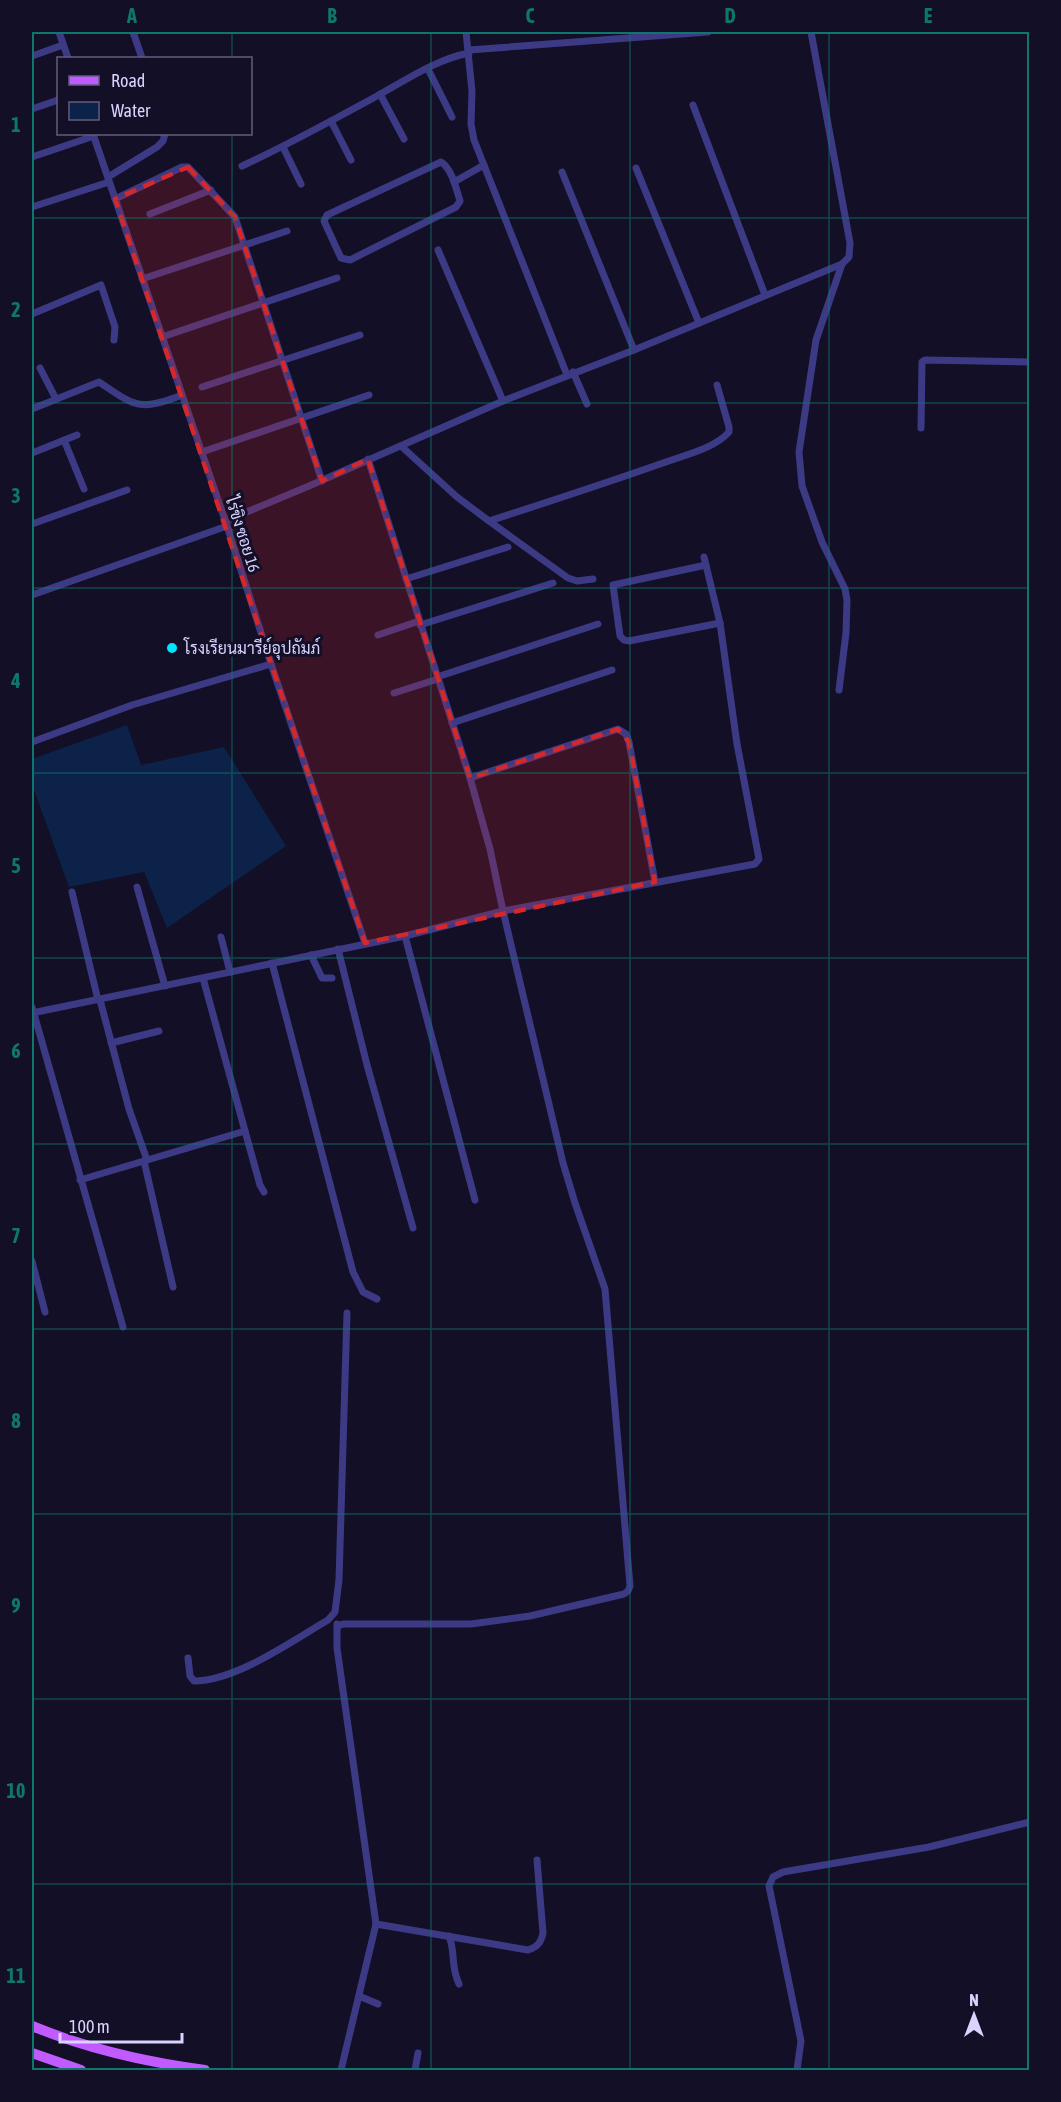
<svg xmlns="http://www.w3.org/2000/svg" width="1061" height="2102" viewBox="0 0 1061 2102" font-family="'Asap Condensed',Sarabun,sans-serif">
<style>
.water{fill:#0c2248}
.lines{fill:none;stroke-linecap:round;stroke-linejoin:round}
.street{stroke:#3d3a85;stroke-width:7}
.primary{stroke:#c25bff;stroke-width:10}
.marked{fill:#d62828;fill-opacity:0.2;stroke:#d62828;stroke-width:4.5;stroke-dasharray:12 8;stroke-linejoin:round}
.grid{fill:none;stroke:#0f766e;stroke-width:1.5;stroke-opacity:0.55}
.poi-dot{fill:#00e5ff;stroke:#130f26;stroke-width:2}
.labels{text-anchor:middle;stroke-width:6;stroke-linejoin:round;paint-order:stroke}
.street-label{font-size:16px;fill:#d9d4ff;stroke:#130f26}
.poi-label{font-size:16px;fill:#d9d4ff;stroke:#130f26;text-anchor:start}
.neatline{fill:none;stroke:#0f766e;stroke-width:2}
.grid-label{font-size:20px;text-anchor:middle;font-weight:bold;fill:#0f766e}
</style>
<rect width="100%" height="100%" fill="#130f26"/>
<path class="water" d="M127,725L141,765L224,747L286,846L167,928L144,872L69,887L32,784V759Z"/>
<g class="lines">
<g class="street">
<path d="M59,32L68,58"/>
<path d="M133,32L142,58"/>
<path d="M466,32L472,91L471,124L474,140L567,375"/>
<path d="M469,50L708,32"/>
<path d="M32,56L63,45"/>
<path d="M428,69L452,117"/>
<path d="M380,94L404,139"/>
<path d="M693,105L765,295"/>
<path d="M32,109L58,100"/>
<path d="M331,121L351,160"/>
<path d="M93,134L227,526L271,664L365,943"/>
<path d="M283,147L301,184"/>
<path d="M32,157L94,136"/>
<path d="M441,162C452,169 456,188 460,201L456,207L350,260L341,258L324,221L327,215Z"/>
<path d="M242,166C288,145 333,120 377,96C406,80 437,59 469,53"/>
<path d="M636,168L699,323"/>
<path d="M562,172L634,350"/>
<path d="M108,177L157,147L163,141L165,134"/>
<path d="M454,182L484,165"/>
<path d="M115,199L182,167H188L235,217L322,481"/>
<path d="M32,207L109,182"/>
<path d="M150,214L211,190"/>
<path d="M438,250L503,401"/>
<path d="M142,279L287,231"/>
<path d="M32,314L101,285L115,327L114,340"/>
<path d="M162,337L337,278"/>
<path d="M40,368L56,399"/>
<path d="M573,372L587,404"/>
<path d="M202,387L360,335"/>
<path d="M32,409L99,382C135,406 139,412 182,395"/>
<path d="M921,428L922,362L925,360L1030,362"/>
<path d="M64,440L84,489"/>
<path d="M401,446L457,497L489,521C548,502 606,483 663,463C684,455 714,449 729,432V427L717,385"/>
<path d="M202,452L369,395"/>
<path d="M32,453L77,435"/>
<path d="M225,521L309,486L503,401L634,350L842,264L849,257L850,243L811,32"/>
<path d="M489,521L568,578L577,581L593,579"/>
<path d="M32,524L127,490"/>
<path d="M706,565L613,585L620,636L624,640L629,641L720,623"/>
<path d="M406,579L508,547"/>
<path d="M32,595L227,526"/>
<path d="M420,625L553,583"/>
<path d="M378,635L419,621"/>
<path d="M437,677L598,624"/>
<path d="M839,690L846,633L847,600L845,589L822,542L802,486L799,452L816,340L842,264"/>
<path d="M394,693L438,679"/>
<path d="M452,723L612,670"/>
<path d="M32,742L132,705L271,664"/>
<path d="M470,778L618,729L626,734L629,742L655,882"/>
<path d="M137,887L165,986"/>
<path d="M72,892L98,1000"/>
<path d="M405,936L475,1200"/>
<path d="M221,937L230,972"/>
<path d="M338,949L367,1065L413,1228"/>
<path d="M311,955L322,978H332"/>
<path d="M272,963L353,1272L363,1292L377,1299"/>
<path d="M100,1000L129,1109L147,1160"/>
<path d="M32,1007L123,1327"/>
<path d="M32,1013L405,936L503,911L755,864L759,859L737,744L720,623L704,557"/>
<path d="M111,1043L159,1031"/>
<path d="M245,1131L260,1185L264,1192"/>
<path d="M144,1161L173,1287"/>
<path d="M80,1180L245,1131L203,978"/>
<path d="M32,1261L45,1312"/>
<path d="M337,1624V1648L376,1924L341,2070"/>
<path d="M338,1626L343,1624H471L530,1616L624,1594L628,1591L630,1586L605,1289L575,1203L563,1163L503,911L490,849L470,778L368,459"/>
<path d="M188,1658L190,1676L194,1681C236,1681 292,1641 328,1620L335,1612L339,1580L347,1313"/>
<path d="M376,1924L528,1950C537,1947 541,1943 543,1933L537,1860"/>
<path d="M449,1936C456,1954 450,1965 459,1984"/>
<path d="M359,1996L378,2004"/>
<path d="M415,2070L418,2053"/>
<path d="M797,2070L801,2041L769,1886L773,1877L783,1872L929,1847L1030,1822"/>
</g>
<g class="primary">
<path d="M32,2026C88,2049 145,2062 205,2070"/>
<path d="M32,2053L81,2070"/>
</g>
</g>
<path class="marked" d="M188,167L235,217L322,481L368,459L470,778L618,729L629,742L655,882L365,943L115,199Z"/>
<path class="grid" d="M232,32V58M431,32V2070M630,32V2070M829,32V2070M232,134V2070M32,218H1030M32,403H1030M32,588H1030M32,773H1030M32,958H1030M32,1144H1030M32,1329H1030M32,1514H1030M32,1699H1030M32,1884H1030"/>
<circle class="poi-dot" cx="172" cy="648" r="6"/>
<g class="labels">
<g class="street-label">
<text transform="translate(243 534) rotate(72)" y="6">ไร่ขิง ซอย 16</text>
</g>
<g class="poi-label">
<text x="184" y="654">โรงเรียนมารีย์อุปถัมภ์</text>
</g>
</g>
<rect width="1061" height="2102" fill="none" stroke="#130f26" stroke-width="66"/>
<rect x="57" y="57" width="195" height="78" fill="#130f26" stroke="#625e7d" stroke-width="1.5"/>
<rect x="69" y="76" width="30" height="9" fill="#c25bff" stroke="#625e7d" stroke-width="1.5"/>
<text x="111" y="87" font-size="18" fill="#d9d4ff">Road</text>
<rect x="69" y="102" width="30" height="18" fill="#0c2248" stroke="#625e7d" stroke-width="1.5"/>
<text x="111" y="117" font-size="18" fill="#d9d4ff">Water</text>
<g transform="translate(974 2015)" stroke="#130f26" stroke-width="4.5" paint-order="stroke">
<path d="M0-4.5L10 22L0 15L-10 22Z" fill="#d9d4ff"/>
<text y="-9" font-size="16" font-weight="bold" text-anchor="middle" fill="#d9d4ff">N</text>
</g>
<path d="M60 2033v9h122v-9" fill="none" stroke="#d9d4ff" stroke-width="3"/>
<text x="69" y="2033" font-size="18" fill="#d9d4ff" stroke="#130f26" stroke-width="4.5" paint-order="stroke">100 m</text>
<rect x="33" y="33" width="995" height="2036" class="neatline"/>
<g class="grid-label">
<text x="132" y="23">A</text>
<text x="332" y="23">B</text>
<text x="530" y="23">C</text>
<text x="730" y="23">D</text>
<text x="928" y="23">E</text>
<text x="16" y="132">1</text>
<text x="16" y="317">2</text>
<text x="16" y="503">3</text>
<text x="16" y="688">4</text>
<text x="16" y="873">5</text>
<text x="16" y="1058">6</text>
<text x="16" y="1243">7</text>
<text x="16" y="1428">8</text>
<text x="16" y="1613">9</text>
<text x="16" y="1798">10</text>
<text x="16" y="1983">11</text>
</g>
</svg>
